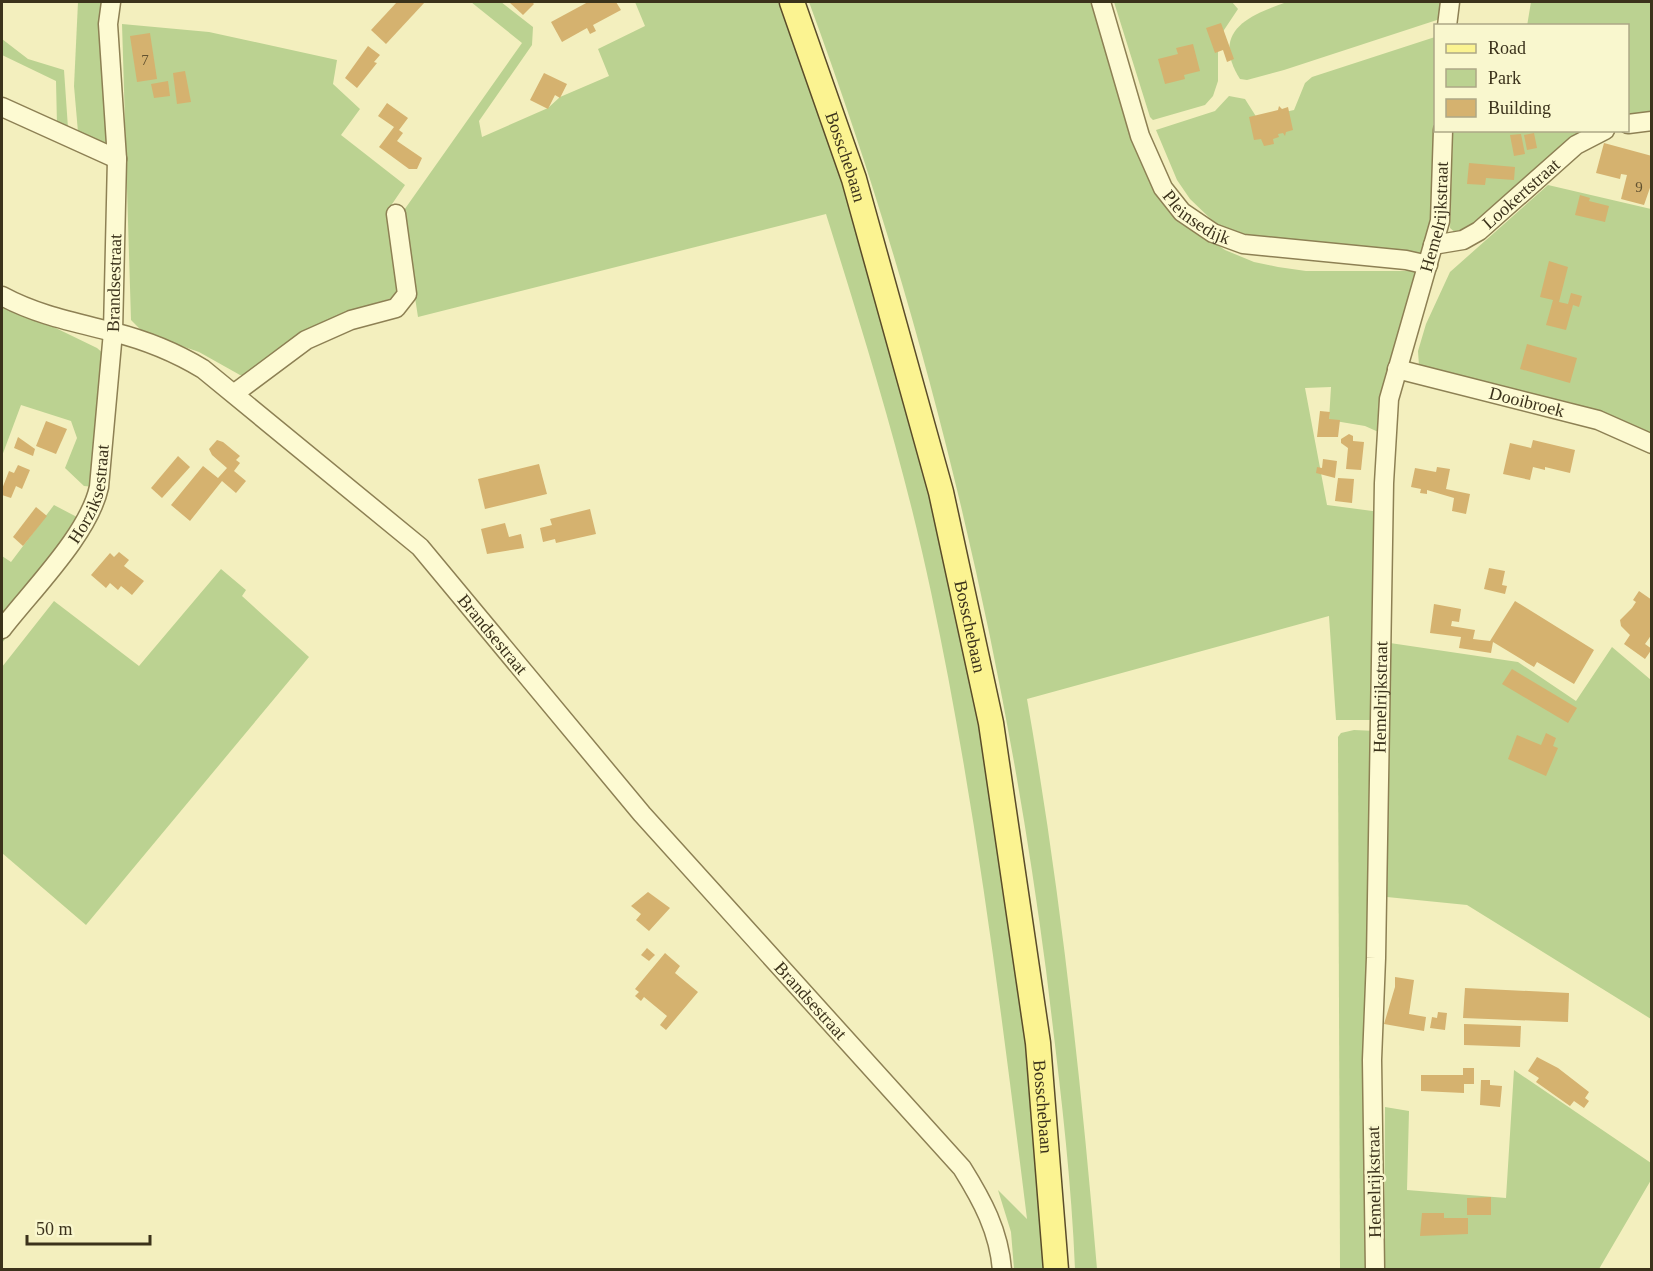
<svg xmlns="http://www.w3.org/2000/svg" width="1653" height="1271" viewBox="0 0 1653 1271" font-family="Georgia,serif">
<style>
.green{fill:#bbd291}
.building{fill:#d5b26f}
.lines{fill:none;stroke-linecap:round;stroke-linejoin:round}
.minor-casing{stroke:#8d8054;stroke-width:21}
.major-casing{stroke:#5a4c29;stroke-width:27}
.minor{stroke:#fdfad2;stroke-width:18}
.major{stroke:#fbf391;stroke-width:24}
.labels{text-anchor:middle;stroke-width:5;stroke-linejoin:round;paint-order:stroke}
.number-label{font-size:15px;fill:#625230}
.street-label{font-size:18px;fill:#3b321b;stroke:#f9f7ce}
</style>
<rect width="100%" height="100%" fill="#f3efbe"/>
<g class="green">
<path d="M78,2H108V144L103,145L78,132L74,86Z"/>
<path d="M471,2H501L533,27L532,45L479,121L482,137L548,108L560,97L609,76L598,49L645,26L635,2H788L923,442L1003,832L1053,1269H1014L1011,1232L998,1190L1027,1219C1001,1009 975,799 931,592C904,464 865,339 826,214L418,317L402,213L522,43Z"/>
<path d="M809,2H1097L1145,155L1200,233L1225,250L1254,262L1278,267L1306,271H1426L1383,434L1365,426L1329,420L1331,387L1305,388L1327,505L1380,512L1376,720H1336L1329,616L1027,699C1060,887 1081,1079 1097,1269H1075C1071,1169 1058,1070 1046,970C1003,640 924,314 809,2Z"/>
<path d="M1114,2H1232L1238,9L1218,39V81L1213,96L1205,105L1153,120L1150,117Z"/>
<path d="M1287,2H1447L1440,19L1284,70L1247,80L1240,79C1210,31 1249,15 1287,2Z"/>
<path d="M1531,2H1651V116L1628,120V26H1527Z"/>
<path d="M122,24L209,32L337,60L333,84L360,109L341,135L405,185L388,210L399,296L343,313L308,330L247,375H240L199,352L144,333L131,320Z"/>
<path d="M1435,37L1432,258L1257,248L1216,224L1190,199L1177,180L1156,130L1215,111L1229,96L1245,99L1257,118L1294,110L1305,83L1312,77Z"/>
<path d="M2,39L28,59L64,70L68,128L57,125L56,81L2,55Z"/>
<path d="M1453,131H1588L1472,231L1457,234L1450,228Z"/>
<path d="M1548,185L1651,209V434L1572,403L1419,366L1418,351L1426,324L1450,272Z"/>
<path d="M2,302L97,348L105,355L104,488L84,486L65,468L77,438L71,421L21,405L2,456Z"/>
<path d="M54,505L94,526L2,643V556L11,562Z"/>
<path d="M221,569L246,590L242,596L309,657L86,925L2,853V667L54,601L139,666Z"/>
<path d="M1390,643L1518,662L1576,701L1612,647L1651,680V1019L1467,905L1387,897Z"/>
<path d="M1354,730L1376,731L1371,1269H1340L1338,737L1341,733Z"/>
<path d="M1514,1070L1651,1163V1180L1599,1269H1384L1385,1107L1409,1111L1407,1190L1506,1198Z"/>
</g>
<g class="building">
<path d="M397,2H425L386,44L371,30Z"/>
<path d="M509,2H532L534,4L523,15Z"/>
<path d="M588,2H616L621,10L593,25L596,31L590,34L587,28L562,42L551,22Z"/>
<path d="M1221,23L1234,59L1227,62L1223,50L1215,53L1206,28Z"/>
<path d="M150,33L157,79L137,82L130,36Z"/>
<path d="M1193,44L1200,71L1184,75L1185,79L1165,84L1158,59L1178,54L1176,48Z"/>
<path d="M368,46L380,55L374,62L377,63L357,88L345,78Z"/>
<path d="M185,71L191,102L177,104L173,73Z"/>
<path d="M544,73L567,84L560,98L555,95L548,109L530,100Z"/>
<path d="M168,81L170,96L154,98L151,84Z"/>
<path d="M387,103L408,118L399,130L403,133L397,141L422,158L417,169H409L379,147L394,127L378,116Z"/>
<path d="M1279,106L1282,109L1288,107L1293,130L1286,132L1285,136L1283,133L1278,134L1279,137L1273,139L1274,144L1264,146L1261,139L1254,140L1249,117L1278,110Z"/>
<path d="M1534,133L1537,148L1527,150L1524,135Z"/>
<path d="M1521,134L1525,154L1514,156L1510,135Z"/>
<path d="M1604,143L1652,156V182L1644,205L1621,199L1627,175L1621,174L1620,179L1596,173Z"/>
<path d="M1469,163L1515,167L1514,180L1486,178L1485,185L1467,184Z"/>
<path d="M1580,195L1590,198L1589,201L1609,206L1605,222L1575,215Z"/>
<path d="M1549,261L1568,267L1559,302L1568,304L1571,293L1582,296L1579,307L1573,305L1566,330L1546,325L1553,300L1540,297Z"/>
<path d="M1527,344L1577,358L1570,383L1520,369Z"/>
<path d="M1320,411L1330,412L1329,419L1340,420L1338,437H1317Z"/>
<path d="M46,421L67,429L56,454L36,446Z"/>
<path d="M1349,434L1353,436V441L1364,442L1361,470L1346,469L1348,448L1341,443V439Z"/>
<path d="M18,437L35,449L33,456L14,448Z"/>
<path d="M217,440L223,442L240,456L236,460L240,463L234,471L246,481L236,493L222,481L190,521L171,505L203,466L218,478L227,468L212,455L209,449Z"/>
<path d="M1533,440L1575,450L1570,473L1545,467V470L1533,467L1530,480L1503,474L1510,443L1531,448Z"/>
<path d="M178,456L190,467L162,498L151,488Z"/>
<path d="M1323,459L1337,461L1335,478L1316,473L1317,467L1322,468Z"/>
<path d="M539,464L547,494L485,509L478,479Z"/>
<path d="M18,465L30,470L22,489L16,486L11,498L2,495V489L9,471L14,473Z"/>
<path d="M1437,467L1450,469L1446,489L1470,494L1466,514L1452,511L1454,498L1427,490V494L1420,493L1421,489L1411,487L1415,468L1436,472Z"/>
<path d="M1338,478L1354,479L1352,503L1335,501Z"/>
<path d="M36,507L47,516L23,546L13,537Z"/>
<path d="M590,509L596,534L556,543L555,539L543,542L540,528L552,525L550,519Z"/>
<path d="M505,523L509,537L521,534L524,548L487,554L481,529Z"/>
<path d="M119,552L129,560L124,566L144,581L132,595L121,586L118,590L110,583L106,588L91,575L110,553L114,557Z"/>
<path d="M1489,568L1505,571L1502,585L1507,586L1505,594L1484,589Z"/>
<path d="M1639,591L1652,600V634L1645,644L1652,649L1645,659L1624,644L1630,635L1621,626L1620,620L1632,608L1636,602L1633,600Z"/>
<path d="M1515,601L1594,650L1574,684L1537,662L1534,667L1493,642L1491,653L1459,648L1461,637L1430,633L1434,604L1461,609L1459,622L1452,621L1451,626L1475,630L1473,639L1490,641Z"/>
<path d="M1512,669L1577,708L1568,723L1502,684Z"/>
<path d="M1546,733L1556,738L1553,746L1558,748L1546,776L1508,759L1517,735L1541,745Z"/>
<path d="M648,892L670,908L649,931L636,920L641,914L631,906Z"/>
<path d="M647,948L655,955L649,961L641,955Z"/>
<path d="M665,953L680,966L675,973L698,992L666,1030L660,1025L667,1016L644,997L641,1001L635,996L639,992L635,989Z"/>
<path d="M1395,977L1414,980L1409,1014L1426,1017L1424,1031L1384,1024L1395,987Z"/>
<path d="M1465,988L1569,993L1568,1022L1463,1018Z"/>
<path d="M1438,1012L1447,1013L1445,1030L1430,1028L1432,1017L1437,1018Z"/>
<path d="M1464,1024L1521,1026L1520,1047L1464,1045Z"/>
<path d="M1537,1057L1558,1068L1589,1092L1585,1098L1589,1101L1584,1108L1574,1101L1570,1106L1536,1082L1539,1078L1528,1071Z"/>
<path d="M1463,1068H1474V1084H1464V1093L1421,1091V1075H1463Z"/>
<path d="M1481,1080H1490V1085L1502,1086L1500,1107L1480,1105Z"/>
<path d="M1491,1197V1215H1467V1198Z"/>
<path d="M1422,1213H1444V1218H1468V1234L1420,1236Z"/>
</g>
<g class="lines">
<defs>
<g id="minor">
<path id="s1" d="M1101,2L1140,136L1163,188L1182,212L1213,233L1243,244L1406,260L1428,265"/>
<path d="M1447,26L1450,2"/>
<path d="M2,107L117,159"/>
<path d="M1628,124L1652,121"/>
<path id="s2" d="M1433,245L1463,240L1479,231L1576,145L1605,130"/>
<path id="s3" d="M2,296C37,315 74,322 113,332C145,340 175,352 203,369L420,547L642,814L962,1168C982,1200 999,1231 1002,1270"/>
<path id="s4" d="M1397,369L1598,420L1652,444"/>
<path d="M235,393L306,340L351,320L396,308L407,294L396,214"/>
<path id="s5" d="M2,629C32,590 89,534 99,487L113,332L117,159L108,24L111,2"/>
<path id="s6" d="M1375,1270L1372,1060L1376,958L1384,483L1389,399L1440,221L1443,130"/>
</g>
<g id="major">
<path id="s7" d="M792,2L854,179L941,492L991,723L1038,1043L1056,1270"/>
</g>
</defs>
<use href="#minor" class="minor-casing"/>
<use href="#major" class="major-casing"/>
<use href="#minor" class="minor"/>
<use href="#major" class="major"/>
</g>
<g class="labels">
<g class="number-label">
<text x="145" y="65">7</text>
<text x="1639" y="192">9</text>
</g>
<g class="street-label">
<text dy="6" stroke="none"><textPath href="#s7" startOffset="164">Bosschebaan</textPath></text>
<text dy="6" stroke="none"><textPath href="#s2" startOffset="105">Lookertstraat</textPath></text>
<text dy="6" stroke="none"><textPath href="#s1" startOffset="242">Pleinsedijk</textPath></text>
<text dy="6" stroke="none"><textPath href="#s6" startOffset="1060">Hemelrijkstraat</textPath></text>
<text dy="6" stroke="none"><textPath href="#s5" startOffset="378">Brandsestraat</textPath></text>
<text dy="6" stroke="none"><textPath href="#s4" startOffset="134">Dooibroek</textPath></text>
<text dy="6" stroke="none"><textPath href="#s5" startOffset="164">Horziksestraat</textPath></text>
<text dy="6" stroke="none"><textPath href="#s7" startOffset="650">Bosschebaan</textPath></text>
<text dy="6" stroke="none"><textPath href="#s3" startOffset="609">Brandsestraat</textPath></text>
<text dy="6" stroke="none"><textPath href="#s6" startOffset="573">Hemelrijkstraat</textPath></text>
<text dy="6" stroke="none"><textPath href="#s3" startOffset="1094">Brandsestraat</textPath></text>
<text dy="6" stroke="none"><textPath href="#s7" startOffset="1136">Bosschebaan</textPath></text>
<text transform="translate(1374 1182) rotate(-91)" y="6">Hemelrijkstraat</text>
</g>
</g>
<rect width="1653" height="1271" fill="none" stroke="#3b321b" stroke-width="6"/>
<rect x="1434" y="24" width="195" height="108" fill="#f9f7ce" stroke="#ada886" stroke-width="1.5"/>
<rect x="1446" y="44" width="30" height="9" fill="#fbf391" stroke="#ada886" stroke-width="1.5"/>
<text x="1488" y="54" font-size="18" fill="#3b321b">Road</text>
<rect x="1446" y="69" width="30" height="18" fill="#bbd291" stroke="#ada886" stroke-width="1.5"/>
<text x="1488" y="84" font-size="18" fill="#3b321b">Park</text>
<rect x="1446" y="99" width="30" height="18" fill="#d5b26f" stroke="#ada886" stroke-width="1.5"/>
<text x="1488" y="114" font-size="18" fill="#3b321b">Building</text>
<path d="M27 1235v9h123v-9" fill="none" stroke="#3b321b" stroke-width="3"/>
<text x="36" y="1235" font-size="18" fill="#3b321b" stroke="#f9f7ce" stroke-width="4.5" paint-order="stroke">50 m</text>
</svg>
